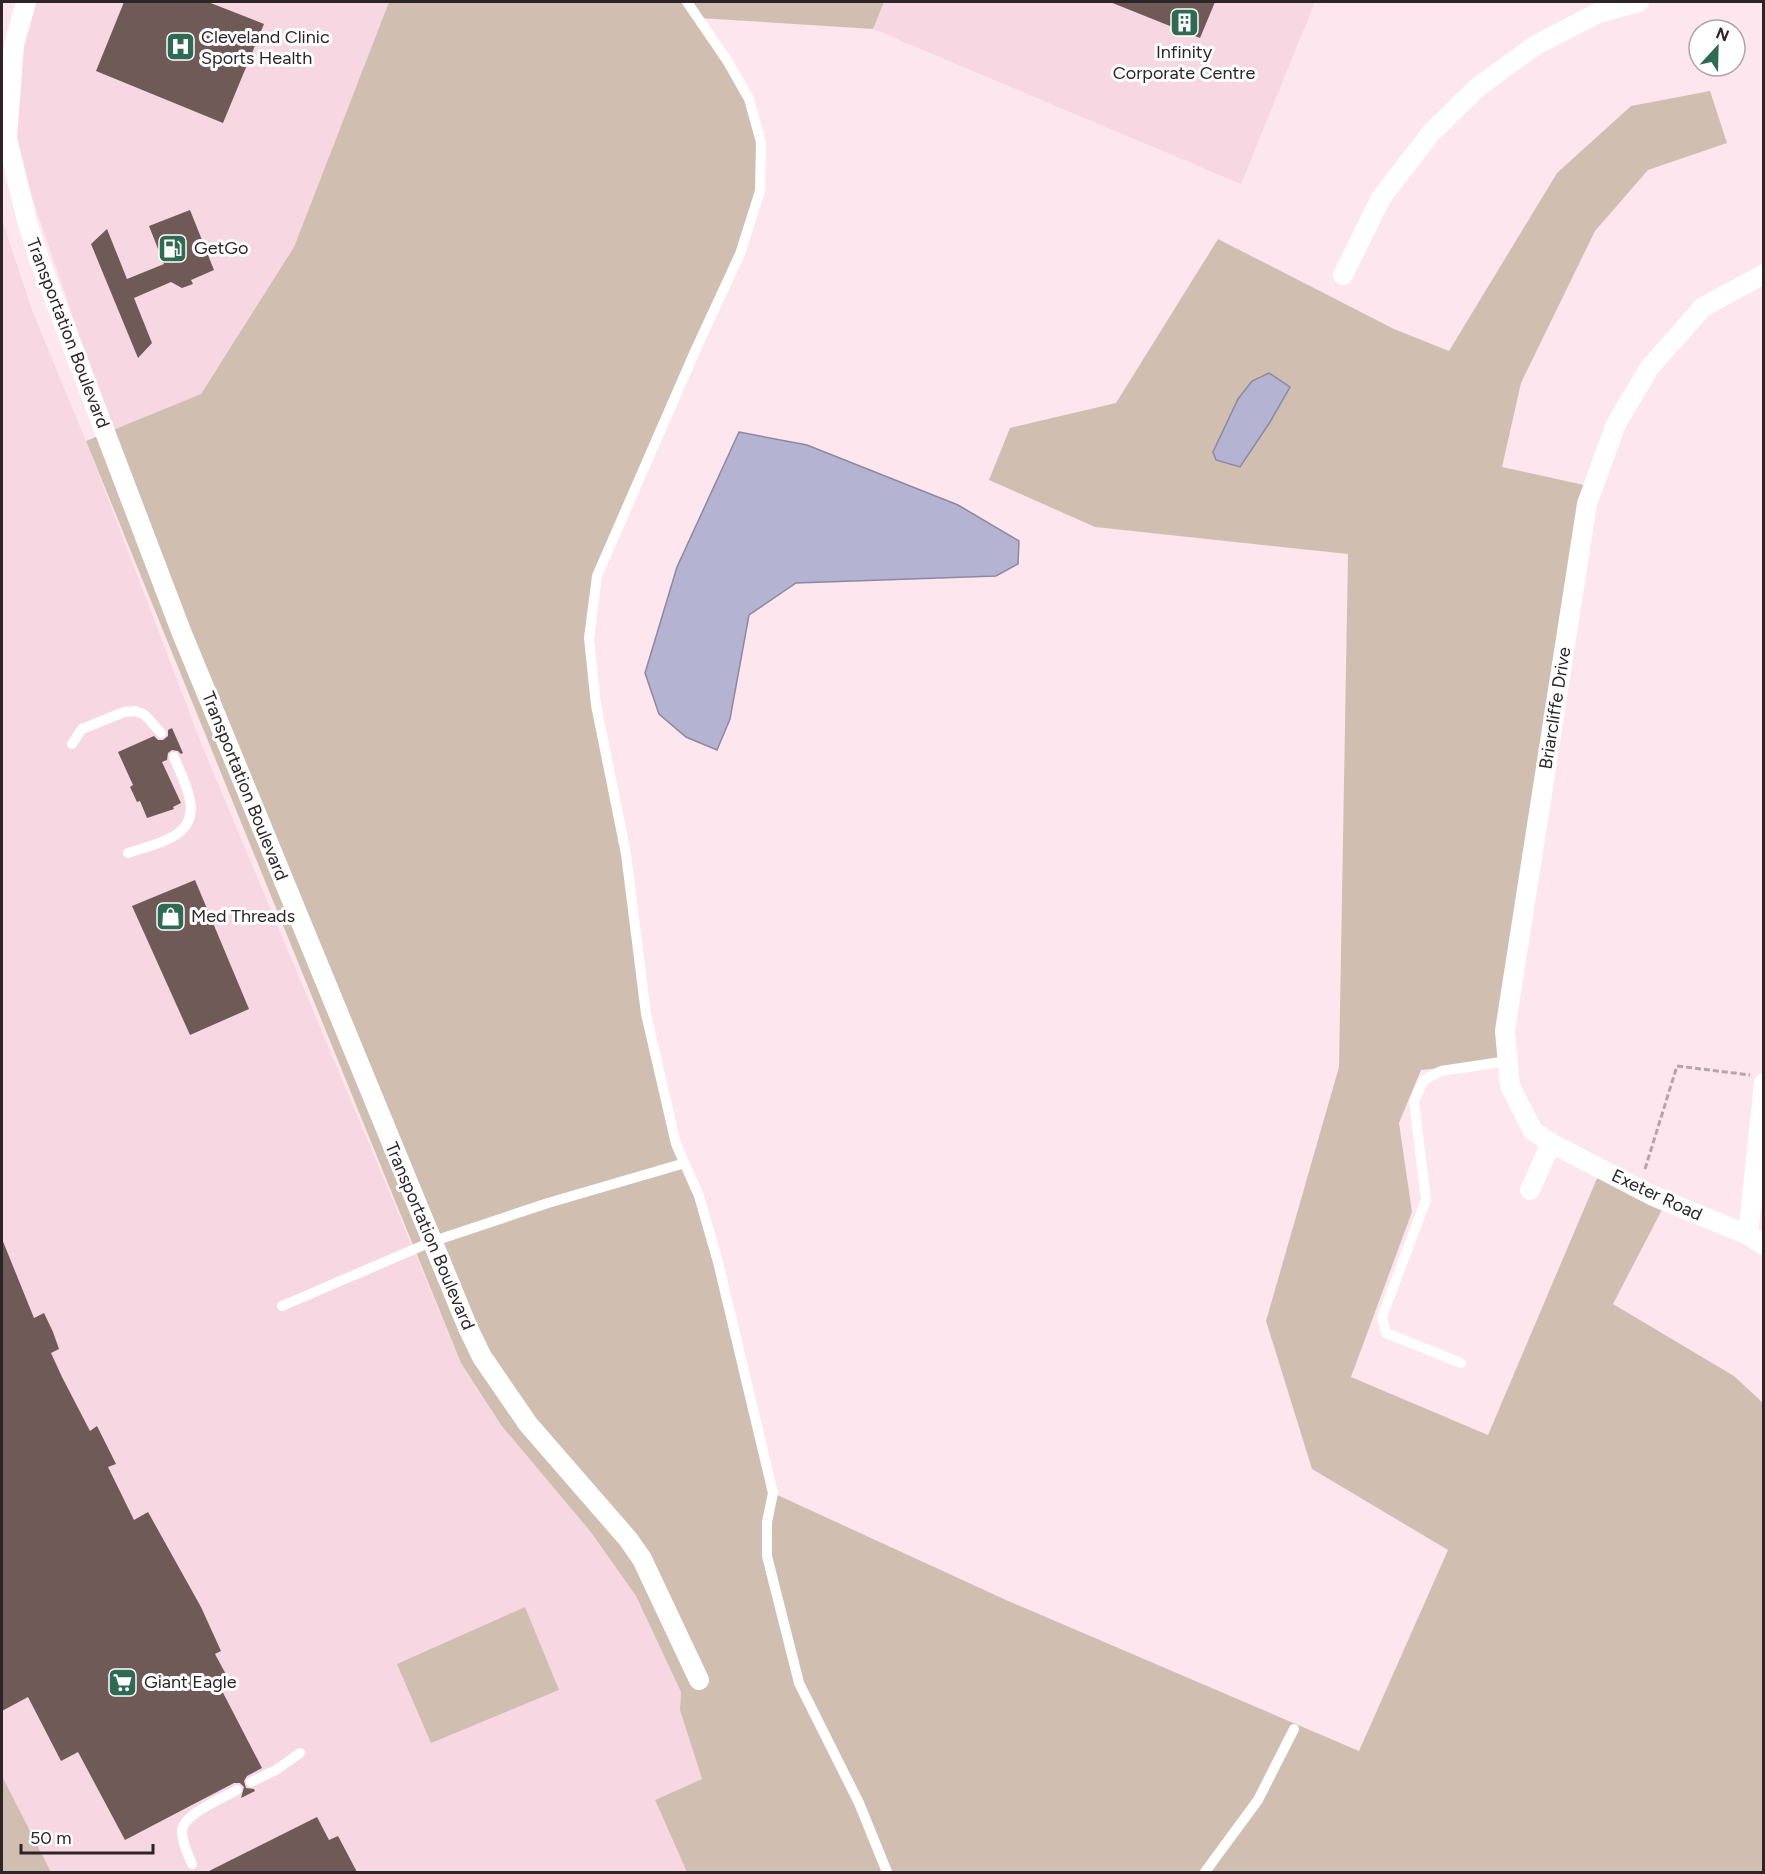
<svg xmlns="http://www.w3.org/2000/svg" width="1765" height="1874" viewBox="0 0 1765 1874" font-family="Figtree,sans-serif">
<style>
.built{fill:#f7d7e2}
.green{fill:#d0bfb1}
.water{fill:#b4b4d2;stroke:#8c899f;stroke-width:1.5}
.building{fill:#6f5a57}
.lines{fill:none;stroke-linecap:round;stroke-linejoin:round}
.path{stroke:#b6a3ab;stroke-width:3;stroke-dasharray:6 3;stroke-linecap:butt}
.service{stroke:#fff;stroke-width:10}
.minor{stroke:#fff;stroke-width:20}
.labels{text-anchor:middle;stroke-width:6;stroke-linejoin:round;paint-order:stroke}
.poi-label{font-size:18px;fill:#2d2428;stroke:#fff;text-anchor:start}
.street-label{font-size:18px;fill:#2d2428;stroke:#fff}
</style>
<rect width="100%" height="100%" fill="#fee6ef"/>
<g class="built">
<path d="M33,2H389L294,247L201,394L112,431L24,174L13,124L18,48Z"/>
<path d="M884,2H1315L1241,184L873,29Z"/>
<path d="M2,219L32,310L86,441L203,748L461,1363L501,1425L590,1531L636,1596L681,1692L680,1710L702,1779L655,1800L687,1872H51L2,1776Z"/>
</g>
<g class="green">
<path d="M389,2H884L873,29L699,18L749,99L761,142L760,191L740,254L597,576L589,638L626,854L646,1014L676,1144L699,1196L773,1493L1006,1600L1359,1751L1448,1550L1312,1469L1266,1321L1339,1067L1348,554L1095,527L989,480L1010,428L1116,403L1218,239L1394,329L1449,351L1557,173L1631,106L1710,91L1727,143L1648,170L1595,231L1521,383L1502,467L1593,487L1508,1061L1421,1070L1399,1123L1412,1212L1351,1377L1488,1435L1601,1169L1666,1202L1613,1304L1734,1376L1763,1403V1872H687L655,1800L702,1779L680,1710L681,1692L636,1596L590,1531L501,1425L461,1363L86,441L201,394L294,247Z"/>
<path d="M525,1607L559,1690L431,1743L397,1664Z"/>
<path d="M2,1776L51,1872H2Z"/>
</g>
<g class="water">
<path d="M1269,373L1290,387L1270,422L1240,467L1216,460L1213,452L1238,399L1252,381Z"/>
<path d="M739,432L807,445L958,505L1019,541L1018,564L996,576L796,583L749,615L730,719L717,750L686,737L659,714L645,673L677,567Z"/>
</g>
<g class="building">
<path d="M124,2H208L264,24L223,123L96,71Z"/>
<path d="M1110,2H1215L1200,38Z"/>
<path d="M190,210L214,270L191,280L193,284L182,288L171,282L134,298L152,343L138,358L91,244L107,229L127,279L164,264L149,226Z"/>
<path d="M172,728L183,753L181,754L178,751L172,750L168,753L167,760L162,762L181,803L173,807L174,809L147,818L140,801L137,802L130,787L133,785L118,752L154,736L158,740H163L168,736V730Z"/>
<path d="M195,880L249,1009L190,1035L132,906Z"/>
<path d="M2,1239L34,1318L44,1313L53,1332L59,1349L51,1353L62,1377L90,1431L97,1426L116,1464L108,1467L134,1520L148,1512L201,1607L221,1651L215,1654L229,1680L219,1685L262,1768L247,1776L244,1781L246,1788L254,1789L255,1791L241,1798L244,1787L240,1783H234L125,1840L78,1752L61,1761L28,1697L2,1711Z"/>
<path d="M317,1817L329,1840L338,1836L357,1872H207Z"/>
</g>
<g class="lines">
<path class="path" d="M1645,1169L1677,1066L1750,1075"/>
<g class="service">
<path d="M687,2L728,62L749,99L761,142L760,191L740,254L696,349L597,576L589,638L596,705L626,854L646,1014L676,1144L699,1196L718,1262L773,1493L767,1522V1556L799,1683L859,1803L887,1872"/>
<path d="M72,744L82,729L124,712L136,711L145,715L161,733"/>
<path d="M128,853C143,848 165,843 177,834C205,816 183,780 174,757"/>
<path d="M282,1306L431,1242L548,1203L685,1163"/>
<path d="M1461,1363L1386,1333L1382,1317L1426,1200L1414,1101L1424,1080L1441,1071L1508,1061"/>
<path d="M251,1782L276,1770L300,1753"/>
<path d="M192,1864C188,1854 182,1843 182,1832C181,1815 223,1798 237,1790"/>
<path d="M1205,1872L1258,1800L1294,1729"/>
</g>
<g class="minor">
<path d="M26,2L14,45L7,138L27,221L39,259L181,631L468,1328L482,1357L528,1424L628,1539L642,1559L699,1680"/>
<path d="M1764,274L1703,307L1650,367L1616,424L1587,504L1505,1031L1510,1086L1533,1131L1551,1143L1653,1196L1748,1235L1764,1245"/>
<path d="M1343,275L1381,198L1431,133L1478,87L1536,45L1598,13L1639,2"/>
<path d="M1530,1190L1551,1143"/>
<path d="M1748,1235L1764,1083"/>
</g>
</g>
<defs>
<symbol id="building-square" viewBox="-11 -11 22 22"><rect x="-9" y="-9" width="18" height="18" rx="4" fill="#2f6a53" stroke="#fff"/><path d="M-4-6H4V6H1V3H-1V6H-4ZM-2.5-4.3h1.7v1.8h-1.7ZM.8-4.3h1.7v1.8H.8ZM-2.5-1h1.7V.8h-1.7ZM.8-1h1.7V.8H.8Z" fill="#fff"/></symbol>
<symbol id="hospital-square" viewBox="-11 -11 22 22"><rect x="-9" y="-9" width="18" height="18" rx="4" fill="#2f6a53" stroke="#fff"/><path d="M-5-5h3v3.5h4V-5h3V5h-3V1.5h-4V5h-3Z" fill="#fff"/></symbol>
<symbol id="fuel-square" viewBox="-11 -11 22 22"><rect x="-9" y="-9" width="18" height="18" rx="4" fill="#2f6a53" stroke="#fff"/><path d="M-5.5-6h7V0h2V4h1.3V-2.5L3-4.5l.8-.8L6-3V5H2.5V1h-1V6h-7ZM-4.2-4.7v3.2H.2V-4.7Z" fill="#fff"/></symbol>
<symbol id="shop-square" viewBox="-11 -11 22 22"><rect x="-9" y="-9" width="18" height="18" rx="4" fill="#2f6a53" stroke="#fff"/><path d="M-5-2.5h2.3a2.7 3.5 0 0 1 5.4 0H5L5.5 6h-11ZM-1.5-2.5h3a1.5 2.3 0 0 0-3 0Z" fill="#fff"/></symbol>
<symbol id="supermarket-square" viewBox="-11 -11 22 22"><rect x="-9" y="-9" width="18" height="18" rx="4" fill="#2f6a53" stroke="#fff"/><path d="M-6-5.5h2.5l.6 2H6L4.5 2H-2.5L-4.4-4H-6ZM-1.5 3.2a1.3 1.3 0 1 0 .1 0ZM3 3.2a1.3 1.3 0 1 0 .1 0Z" fill="#fff"/></symbol>
</defs>
<g fill-rule="evenodd">
<use href="#building-square" x="1168" y="6" width="33" height="33"/>
<use href="#hospital-square" x="164" y="30" width="33" height="33"/>
<use href="#fuel-square" x="156" y="232" width="33" height="33"/>
<use href="#shop-square" x="154" y="900" width="33" height="33"/>
<use href="#supermarket-square" x="106" y="1666" width="33" height="33"/>
</g>
<g class="labels">
<g class="poi-label">
<text x="201" y="43">Cleveland Clinic<tspan x="201" dy="21">Sports Health</tspan></text>
<text x="1184" y="58" text-anchor="middle">Infinity<tspan x="1184" dy="21">Corporate Centre</tspan></text>
<text x="194" y="254">GetGo</text>
<text x="191" y="922">Med Threads</text>
<text x="144" y="1688">Giant Eagle</text>
</g>
<g class="street-label">
<text transform="translate(68 333) rotate(69)" y="6">Transportation Boulevard</text>
<text transform="translate(1555 708) rotate(-81)" y="6">Briarcliffe Drive</text>
<text transform="translate(245 786) rotate(68)" y="6">Transportation Boulevard</text>
<text transform="translate(1657 1195) rotate(25)" y="6">Exeter Road</text>
<text transform="translate(430 1236) rotate(67)" y="6">Transportation Boulevard</text>
</g>
</g>
<rect width="1765" height="1874" fill="none" stroke="#2d2428" stroke-width="6"/>
<g transform="translate(1717 48) rotate(22)"><circle r="28" fill="#ffffff" stroke="#aba7a9" stroke-width="1.5"/>
<path d="M0-4.5L10 22L0 15L-10 22Z" fill="#2f6a53"/>
<text y="-9" font-size="16" font-weight="bold" text-anchor="middle" fill="#2d2428">N</text>
</g>
<path d="M21 1844v9h132v-9" fill="none" stroke="#2d2428" stroke-width="3"/>
<text x="30" y="1844" font-size="18" fill="#2d2428" stroke="#ffffff" stroke-width="4.5" paint-order="stroke">50 m</text>
</svg>
